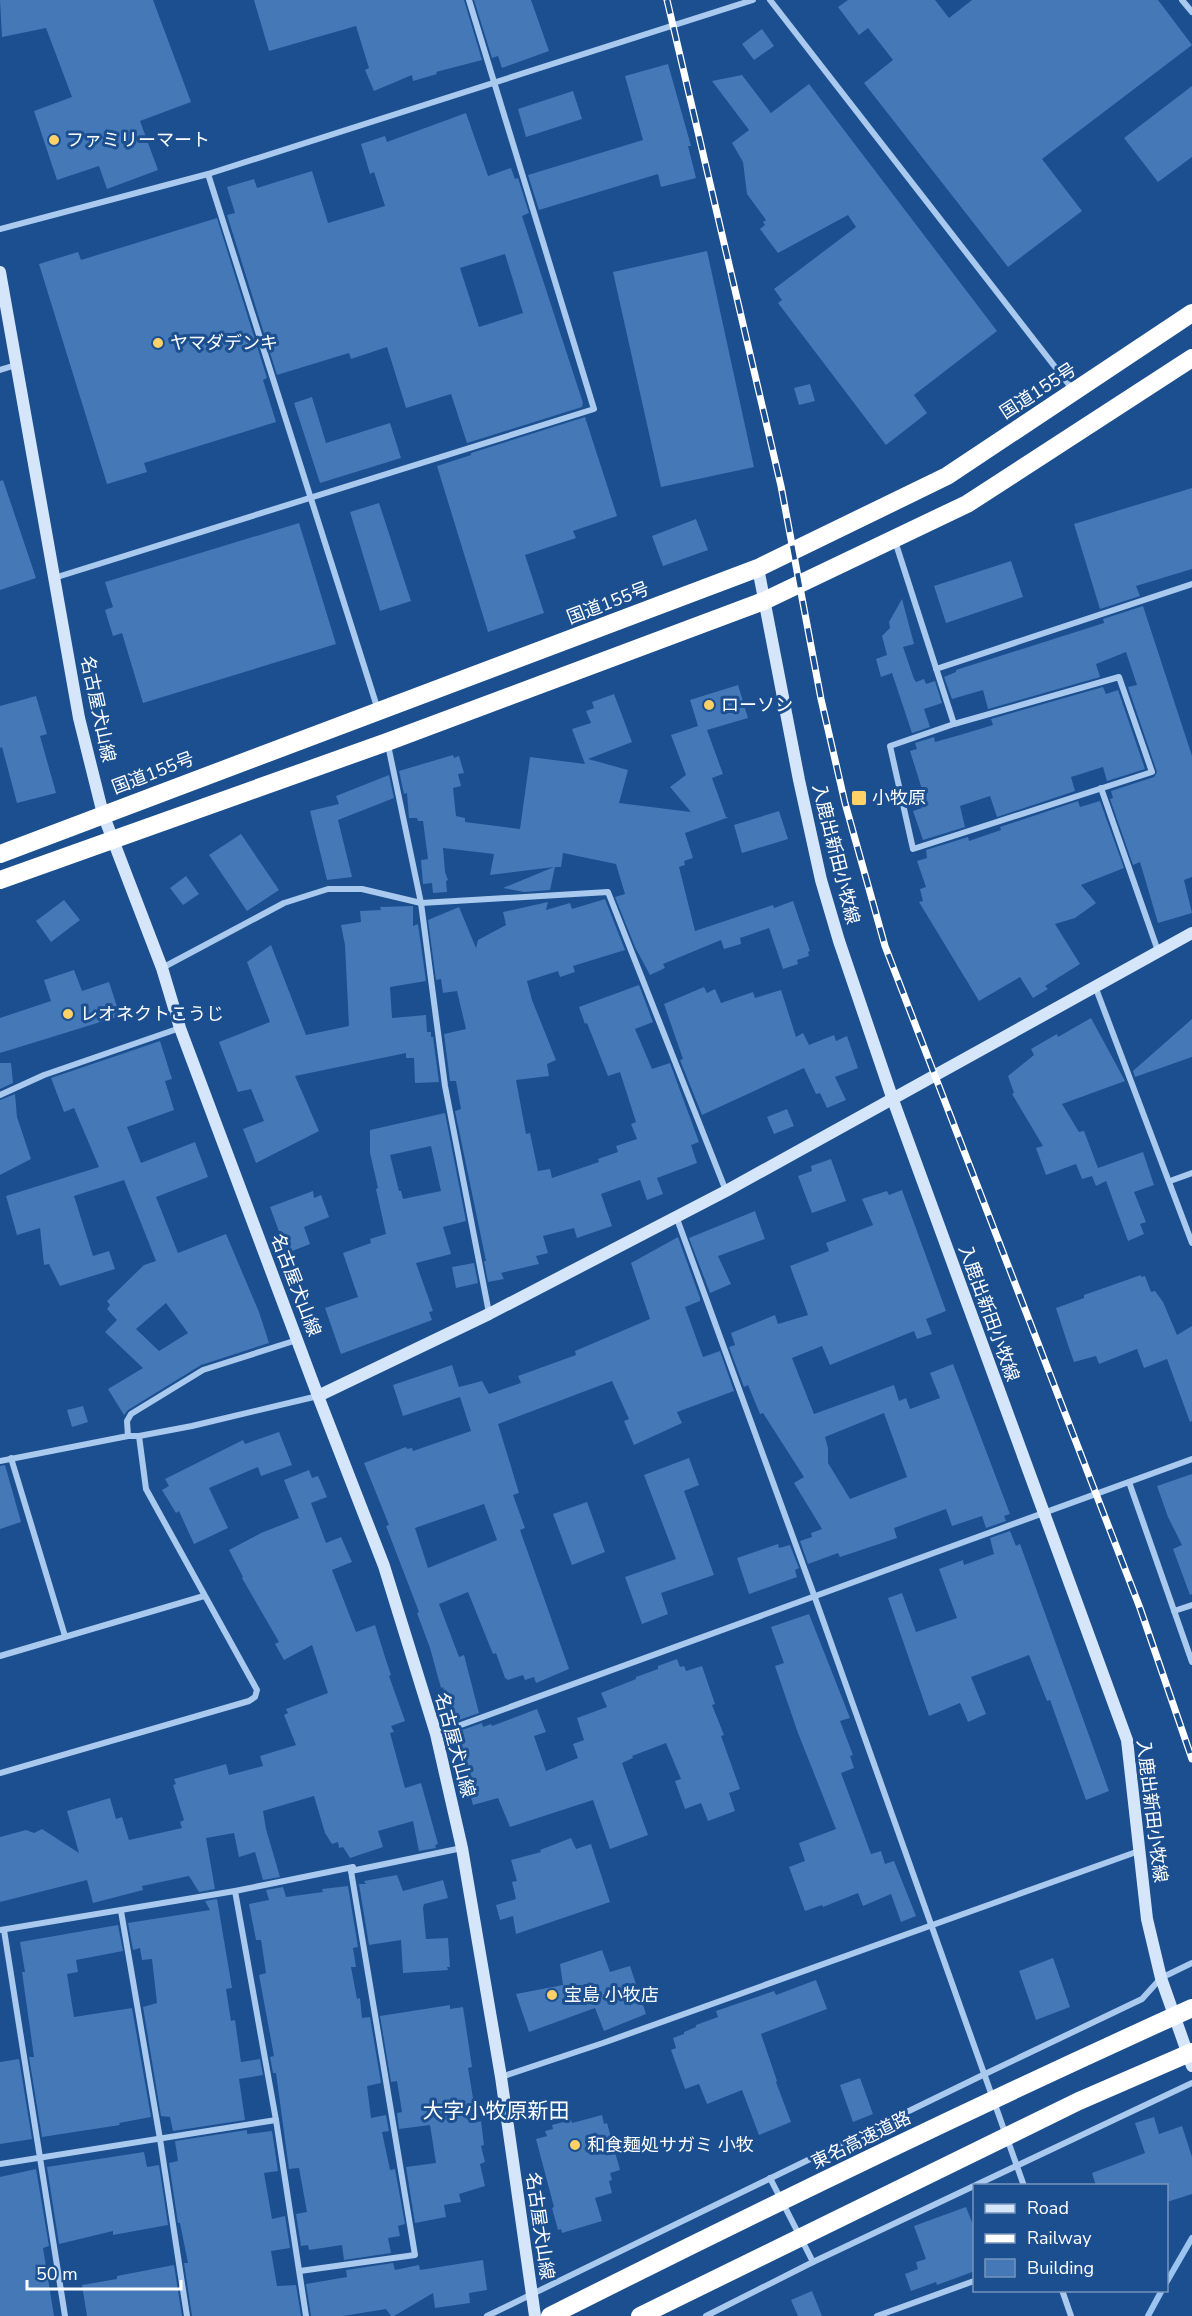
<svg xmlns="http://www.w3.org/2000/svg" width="1192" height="2316" viewBox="0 0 1192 2316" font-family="'Nunito Sans','Noto Sans JP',sans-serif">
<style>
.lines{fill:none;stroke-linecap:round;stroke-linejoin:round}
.stream{stroke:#9cc4f0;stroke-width:6}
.building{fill:#4478b7;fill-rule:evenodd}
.street{stroke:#a9c9ee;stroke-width:6}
.secondary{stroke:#d6e6fa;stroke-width:12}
.highway{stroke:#fff;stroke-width:18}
.rail-casing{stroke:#fff;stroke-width:7}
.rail{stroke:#1b4f8f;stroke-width:4.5;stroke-dasharray:14;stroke-linecap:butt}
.highway-bridge{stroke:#fff;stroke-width:18}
.poi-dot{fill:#ffd166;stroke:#1b4f8f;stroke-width:2}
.labels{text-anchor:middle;stroke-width:6;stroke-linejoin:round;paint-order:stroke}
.poi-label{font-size:18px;fill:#fff;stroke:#1b4f8f;text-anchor:start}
.street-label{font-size:18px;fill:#fff;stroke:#1b4f8f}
.quarter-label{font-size:21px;fill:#fff;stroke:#1b4f8f}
</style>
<rect width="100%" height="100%" fill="#1b4f8f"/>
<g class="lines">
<g class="stream">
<path d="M1166,2283L1192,2238"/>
<path d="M1148,2316L1162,2290"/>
</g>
</g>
<g class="building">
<path d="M0,0H153L191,102L140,121L158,170L107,189L99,166L57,180L34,111L72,97L46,28L2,37Z"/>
<path d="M254,0H464L482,60L436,72L437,74L413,81L412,75L374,91L365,70L369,68L356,26L269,51Z"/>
<path d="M474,0H531L549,51L502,68L498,56L492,58Z"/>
<path d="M848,0H935L949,18L972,0H1158L1192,45L1042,159L1082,211L1008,267L864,83L893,60L868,28L859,35L838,7Z"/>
<path d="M762,29L774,46L754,60L742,44Z"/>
<path d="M668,64L691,146H688L696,178L661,187L658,174L539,210L528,175L643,140L625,76Z"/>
<path d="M742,75L771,113L809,84L997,331L914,395L927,413L886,445L778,303L782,300L774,289L856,227L848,215L778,253L760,229L765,225L763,222L766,220L747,194L743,162L732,143L749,130L712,81Z"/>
<path d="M1192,86V157L1158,182L1124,138Z"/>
<path d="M573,91L582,119L526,137L518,109Z"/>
<path d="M466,113L488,176L511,168L515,179L518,178L529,213L522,216L583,403L582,407L467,443L451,394L406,408L387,347L351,359L349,353L277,375L227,215L235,213L227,187L254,179L257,188L312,171L328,223L385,206L374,172L370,174L361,144L385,136L387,142ZM505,254L523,313L479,327L460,268Z"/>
<path d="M217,218L267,378L263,380L276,422L144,463L147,472L107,484L39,264L78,252L81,260Z"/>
<path d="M707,251L754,467L661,487L613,272Z"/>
<path d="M810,384L815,401L799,405L794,388Z"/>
<path d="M312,397L326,443L390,423L401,458L320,483L294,403Z"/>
<path d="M585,417L617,516L573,531L576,538L525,555L544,613L488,632L437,466L471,455V453Z"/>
<path d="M3,480L36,578L0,590V481Z"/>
<path d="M1192,488V569L1136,586L1140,596L1100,609L1074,524Z"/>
<path d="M379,503L411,601L380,611L350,512Z"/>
<path d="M696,519L708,550L663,566L652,536Z"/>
<path d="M299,523L336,644L143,703L122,633L113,636L105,610L113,607L105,582Z"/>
<path d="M1011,561L1023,597L946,623L934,586Z"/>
<path d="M902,599L914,644L903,647L914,679L916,682L924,679L926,684L935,681L942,703L924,709L930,727L912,733L892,673L881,677L876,659L887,655L882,636L890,628L889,622Z"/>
<path d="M1143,606L1192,756V877L1184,880L1192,913L1158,923L1140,862L1133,865L1110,799L1113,798L1111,791L1154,777L1157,772L1128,687L1137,685L1126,652L1096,664L1100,677L988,709L983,690L952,699L944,677L956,672V670L1104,623L1103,619Z"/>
<path d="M738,685L748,718L707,730L723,774L712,778L726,817H729L685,833L693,858L684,861L685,865L679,867L695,931L773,905L774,908L793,901L810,951L808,952L809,956L797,960L798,964L783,969L769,928L740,938L741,944L724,949L721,940L663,964L665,968L650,975L635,947L615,897L625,894L616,864L563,853L561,867H555L550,890L524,892L503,888L554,867L490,875L494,854L443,848L445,872L448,880L446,881L447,892L433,893L432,883L423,884L421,860L428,859L423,821H418L417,818H409L407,793L404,794L399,771L453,755L454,758L459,756L464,773L458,774L461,786L453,788L456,816L465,818V822L520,829L530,757L585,764L572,729L591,723L586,711L594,708L592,702L614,694L632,742L588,759L628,770L619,803L691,812L670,787L686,775L671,735L698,726L690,700Z"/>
<path d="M1103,687L1106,694L1118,690L1145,769L1107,781L1103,767L1071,777L1075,791L997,817L990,796L960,806L965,827L923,840L913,811L922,808L920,800L925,799L910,751L917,749L915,743L934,737L935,742L960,735L993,725L991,719Z"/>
<path d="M36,696L47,734L40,736L56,793L17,803L2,747L0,748V706Z"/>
<path d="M389,775L394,798L338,820L352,877L327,880L310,811L339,804L336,796Z"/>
<path d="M1078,801L1080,807L1100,801L1124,868L1081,885L1096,903L1075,918L1055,924L1080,964L1045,986L1048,989L1033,998L1020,977L979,1001L919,902L923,901L920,889L926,887L917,861L927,858L926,850L968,837L969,841L1001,830L1000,827Z"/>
<path d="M779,811L788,839L742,853L734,825Z"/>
<path d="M241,834L279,890L247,911L209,855Z"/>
<path d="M186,876L199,894L183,905L170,888Z"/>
<path d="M605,899L625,950L573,966L575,972L560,977L558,971L527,981L532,1000L556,1060L547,1064L549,1076L516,1080L526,1134L530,1133L538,1171L550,1169L552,1178L599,1162L598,1159L618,1152L616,1146L637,1139L631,1124L636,1122L620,1072L608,1076L587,1023L585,1024L579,1007L639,985L653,1022L635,1029L652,1069L670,1063L699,1142L691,1145L697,1163L657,1178L663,1194L647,1200L640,1180L601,1194L612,1226L577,1238L574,1228L543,1236L548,1253L536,1256L539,1264L501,1273L504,1279L488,1282L484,1261H486L455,1111L461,1109L456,1081H450L444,1034L466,1029L457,991L443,993L441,979L436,980L428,920L459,907L476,948L478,940L506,925L503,912L548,902L546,910L570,903L572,909Z"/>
<path d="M64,900L80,920L51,942L36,921Z"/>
<path d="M413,906V926L418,924L426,981L390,987L392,1018L426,1015L427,1032H431V1037H433L439,1082L415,1083L414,1058H406V1053L295,1076L319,1131L256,1163L243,1129L264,1121L251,1089L238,1092L219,1042L270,1022L247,962L271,945L306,1035L349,1026L345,945L341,925L361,922L360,911L381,910L380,907Z"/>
<path d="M74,970L82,991L109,982L120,1016L0,1053V1018L51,1001L44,980Z"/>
<path d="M704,987L707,993L715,989L721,1003L753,992L755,998L781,990L796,1037L803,1033L809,1045L834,1035L836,1041L847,1036L858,1068L835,1077L846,1100L827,1108L820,1093L816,1094L804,1068L702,1115L680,1060L683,1059L664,1004Z"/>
<path d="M1091,1018L1125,1081L1062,1104L1079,1132L1084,1131L1098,1168L1143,1152L1154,1185L1134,1192L1146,1222L1140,1224L1144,1234L1128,1241L1106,1181L1096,1186L1092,1176L1082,1179L1076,1164L1046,1175L1036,1148L1043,1146L1012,1094L1014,1093L1008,1076L1034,1055L1031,1049L1057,1034L1058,1037Z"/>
<path d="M1192,1019V1057L1135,1077L1133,1071Z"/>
<path d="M160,1041L172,1079L165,1081L174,1110L127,1127L141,1163L195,1142L208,1177L156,1197L178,1253L226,1234L259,1312L269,1343L201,1365L128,1410L124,1415L108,1389L143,1368L105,1332L117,1320L107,1309L110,1305L107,1301L144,1265L156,1261L124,1180L74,1196L93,1256L109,1251L115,1269L60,1286L49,1264L44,1265L40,1228L17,1235L6,1196L99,1167L74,1108L64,1112L51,1078ZM166,1303L188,1333L159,1351L136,1329Z"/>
<path d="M0,1063H11L13,1083L0,1089Z"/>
<path d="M15,1094L17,1117L31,1159L0,1175V1100Z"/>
<path d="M787,1109L794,1126L774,1134L767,1117Z"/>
<path d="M445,1113L466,1221L443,1227L451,1254L416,1263L433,1311L429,1312L432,1320L341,1354L325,1308L358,1297L343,1253L371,1243L370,1239L386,1234L376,1189L378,1188L370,1153V1130ZM431,1146L441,1191L403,1199L401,1191H399L390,1155Z"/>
<path d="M831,1159L846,1201L812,1213L798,1176L812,1171L811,1166Z"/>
<path d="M902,1190L946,1311L926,1319L932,1334L917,1339L914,1331L830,1365L822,1346L792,1358L814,1414L894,1385L899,1401L906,1398L910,1409L940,1398L930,1373L953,1364L1010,1514L1004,1516L1006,1521L986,1528L982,1516L952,1526L946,1509L894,1528L897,1538L840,1557L838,1553L808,1564L800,1541L812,1537L811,1533L822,1529L794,1483L804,1477L763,1413L760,1414L748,1385L744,1387L729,1347L735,1345L731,1333L775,1315L778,1324L808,1315L790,1266L829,1251L826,1243L873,1225L862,1199L887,1191L889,1195ZM884,1413L907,1477L850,1499L828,1463V1448L825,1437Z"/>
<path d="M313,1191L314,1198L321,1195L329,1217L304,1227L310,1244L287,1253L270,1207Z"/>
<path d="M755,1211L765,1239L718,1256L731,1284L710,1293L689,1238Z"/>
<path d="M678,1237L700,1298V1301L685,1307L703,1357L720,1351L734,1391L677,1412L682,1423L634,1445L624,1421L629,1419L612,1381L498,1424L519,1493L513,1495L525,1528L520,1530L569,1669L536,1683L534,1677L525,1680L523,1675L508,1680L505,1678L496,1653L493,1654L468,1592L439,1604L459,1657L464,1655L479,1713L453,1722L443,1687L441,1688L430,1648L417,1613L419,1612L386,1526L389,1525L364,1463L406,1447L407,1449L412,1448L413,1451L471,1431L460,1397L403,1416L393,1385L452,1365L459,1387L482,1381L489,1394L521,1383L518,1376L576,1355L575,1351L650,1319L631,1263ZM484,1504L497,1540L428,1568L415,1528Z"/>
<path d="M474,1263L478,1283L456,1288L452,1267Z"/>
<path d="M1141,1275V1277L1145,1276L1151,1292L1155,1291L1163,1302L1177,1335L1192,1326V1421L1190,1422L1167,1359L1144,1368L1137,1349L1099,1364L1096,1356L1074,1362L1068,1345L1056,1308L1084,1298V1295Z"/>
<path d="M83,1406L88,1422L72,1427L67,1410Z"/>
<path d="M279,1432L292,1465L261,1476L258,1467L209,1488L228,1528L194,1544L179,1511L176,1513L162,1490L169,1486L165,1479L243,1440L245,1444Z"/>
<path d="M689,1458L699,1485L684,1491L714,1575L661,1593L668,1614L642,1624L625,1577L676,1559L644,1475Z"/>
<path d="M5,1465L21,1522L0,1529V1466Z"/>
<path d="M309,1470L312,1478L318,1476L327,1497L311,1503L326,1543L341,1537L352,1562L332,1570L356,1632L375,1625L385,1657L391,1675L389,1676L405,1721L391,1726L394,1732L390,1733L405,1788L421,1783L438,1844L435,1845L436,1848L419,1851L413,1821L378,1831L383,1847L350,1858L343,1847L339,1848L338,1842L332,1844L325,1833L314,1796L263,1811L266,1829L280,1877L263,1880L255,1852L239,1857L234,1833L206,1838L215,1889L199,1892L189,1876L142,1886L143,1890L93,1903L87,1880L0,1902V1837L26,1830L34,1833L42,1829L79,1853L67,1811L110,1798L116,1819L122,1817L129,1840L182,1828L180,1822L184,1820L173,1785L176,1784L174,1779L226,1764L229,1775L263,1766L260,1756L296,1745L284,1715L288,1713L286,1709L328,1693L312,1645L284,1660L275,1644L279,1642L242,1578L243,1577L229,1550L261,1533L299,1518L284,1480Z"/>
<path d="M1192,1474V1594L1190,1595L1173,1549L1182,1545L1168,1517L1157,1486Z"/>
<path d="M587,1502L605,1552L572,1565L553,1514Z"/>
<path d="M1010,1531L1016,1546L1020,1544L1109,1791L1086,1800L1050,1700L1047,1701L1029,1655L971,1677L986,1714L968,1722L960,1703L929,1716L888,1598L902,1593L916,1632L957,1618L939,1569L963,1560L964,1565L994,1554L990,1538Z"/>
<path d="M778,1544L779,1548L790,1545L799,1568L795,1570L797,1577L749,1594L737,1558Z"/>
<path d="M809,1614L850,1718L840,1721L853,1755L850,1756L854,1768L841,1773L871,1854L881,1851L885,1864L894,1861L916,1916L901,1922L891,1894L863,1906L858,1893L823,1907L822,1905L805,1911L789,1867L805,1861L799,1843L836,1829L798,1733L775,1666L784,1663L771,1627Z"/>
<path d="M677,1659L680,1667L684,1666L686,1671L702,1666L715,1704L712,1705L724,1735L721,1736L740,1789L729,1793L735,1811L708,1821L701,1803L685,1809L675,1781L681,1779L666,1743L632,1756L633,1758L622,1763L648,1835L610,1849L593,1800L510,1827L498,1798L473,1805L468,1786L473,1784L457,1741L456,1732L482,1723L483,1727L491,1724L492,1726L537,1709L546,1732L534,1736L546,1771L578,1758L573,1744L584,1740L577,1718L607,1707L601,1693L636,1679V1677L658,1669V1666Z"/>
<path d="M571,1838L576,1849L591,1844L610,1902L516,1934L513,1916L500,1920L496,1905L516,1899L512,1882L517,1881L511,1860L541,1852L540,1850Z"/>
<path d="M397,1875L403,1891L443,1880L448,1898L424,1904L423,1908L426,1939L448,1938L450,1967H447L448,1970L403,1973L401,1940L369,1945L359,1884H366L364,1881Z"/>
<path d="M348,1886L358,1947L353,1948L356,1967H351L357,1999L360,1998L362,2018L370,2017L381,2083L367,2086L371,2118L386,2115L389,2131L382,2132L390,2170L395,2169L405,2224L398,2226L400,2236L388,2238L391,2253L344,2260L342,2245L309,2250L308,2245L301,2246L296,2214L307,2212L299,2168L289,2169L276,2073H273L270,2057L274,2056L259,1975L266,1973L261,1940H256L249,1904L269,1900L266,1890L283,1887L286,1897L323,1892L322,1889Z"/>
<path d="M217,1899L232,1988L226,1989L231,2021L235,2020L241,2062L260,2059L263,2075L239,2079L245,2120L173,2131L170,2117L161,2116L143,2007L157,2003L152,1959L142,1960L140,1948L133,1950L128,1923L210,1910L205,1901Z"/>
<path d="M118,1925L123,1951L76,1960L78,1972L67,1974L74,2017L132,2008L151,2117L119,2123L120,2125L42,2137L29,2057H34L22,1972H25L20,1942Z"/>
<path d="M602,1950L610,1972L630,1966L646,2014L604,2031L595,2008L529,2032L516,1994L563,1985L560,1964Z"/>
<path d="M1053,1958L1070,2007L1036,2020L1019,1971Z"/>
<path d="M816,1980L827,2009L761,2034L777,2081L776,2082L791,2122L759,2135L742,2090L707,2104L699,2084L685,2089L671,2050L676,2048L673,2038L684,2034V2032L696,2027V2025L718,2017L716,2011L774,1991L776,1995Z"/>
<path d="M450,2005V2009L463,2007L472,2067L468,2068L477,2122L481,2121L484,2145L481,2146L485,2162L480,2164L485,2186L459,2194L461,2202L444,2205L446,2217L415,2223L406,2167L436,2163L430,2125L399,2129L397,2113L402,2112L397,2081L391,2082L380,2016Z"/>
<path d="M19,2059L32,2139L0,2144V2062Z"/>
<path d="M860,2078L873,2114L853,2122L840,2085Z"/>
<path d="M602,2115L604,2124L607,2123L620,2170L610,2173L612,2180L609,2181L612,2193L595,2198L602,2221L562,2233L561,2229L558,2230L552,2208L554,2207L536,2139L547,2136L545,2131L553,2129L552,2125L571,2120L572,2123Z"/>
<path d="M1154,2117L1159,2134L1182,2126L1192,2157V2194L1167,2202V2186H1096L1092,2173L1145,2153L1135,2123Z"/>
<path d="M247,2130V2134L272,2131L278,2171L264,2173L272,2219L285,2216L290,2248L271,2251L277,2286L296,2285L301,2316H192L184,2263H188L180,2223H178L169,2163L178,2161L175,2141Z"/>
<path d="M144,2152L147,2167L159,2165L168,2225L113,2235V2231L59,2244L47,2167Z"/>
<path d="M36,2169L49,2246L43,2248L54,2316H0V2177Z"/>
<path d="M966,2207L975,2230V2271L937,2285L936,2282L911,2291L905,2274L918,2269L916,2262L926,2259L914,2226Z"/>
<path d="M483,2260L487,2290L469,2293L470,2303L435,2308L433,2293L394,2316H391L386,2309L343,2316H311L306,2284L347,2277L346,2270L393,2263L395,2270L419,2265L420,2270Z"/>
<path d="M174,2265L182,2316H87L82,2285L117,2279V2276Z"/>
<path d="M812,2291L822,2316H798L791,2300Z"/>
</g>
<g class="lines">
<g class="street">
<path d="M770,0L1073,390"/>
<path d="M1182,0L1192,12"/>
<path d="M208,174L378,710"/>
<path d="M0,229L208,174L753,0"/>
<path d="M0,370L16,365"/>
<path d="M895,541L954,724L1119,677L1152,772L913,849L890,746L954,724"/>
<path d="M54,578L594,409L469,0"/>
<path d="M936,669L1192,584"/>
<path d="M388,745L421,903L445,1086L489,1313"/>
<path d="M1101,788L1158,951"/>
<path d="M162,968L284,903L328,889H362L421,903L608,892L726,1191"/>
<path d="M1095,986L1192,1243"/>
<path d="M0,1095L44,1075L180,1028"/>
<path d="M1170,1181L1192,1173"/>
<path d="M676,1216L814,1595L1024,2186"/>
<path d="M128,1436H139L192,1426L318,1396"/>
<path d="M11,1458L65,1636"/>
<path d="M0,1461L128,1436L127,1421L131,1414L203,1370L297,1340"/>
<path d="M1129,1482L1192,1662"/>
<path d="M1174,1611L1192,1605"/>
<path d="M0,1656L204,1596"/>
<path d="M436,1734L1192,1459"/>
<path d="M0,1773L249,1701L255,1697L257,1690L146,1489L139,1436"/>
<path d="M235,1891L276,2120L306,2316"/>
<path d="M121,1911L160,2139L187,2316"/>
<path d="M0,1930L235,1891L353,1867L351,1871L462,1848"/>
<path d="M4,1930L65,2316"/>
<path d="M501,2077L603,2043L1139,1851"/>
<path d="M0,2164L276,2120"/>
<path d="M770,2178L813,2262"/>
<path d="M300,2271L415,2255L351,1871"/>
<path d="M1062,2290L1071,2316"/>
<path d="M487,2316L985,2074L1142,1999L1161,1978L1192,1963"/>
<path d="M706,2316L813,2262L1192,2083"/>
<path d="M877,2316L974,2281"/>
</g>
<g class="secondary">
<path d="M0,272L79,718L103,814L162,968L180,1028L318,1396L384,1566L436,1734L462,1848L501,2077L535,2316"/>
<path d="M758,568L799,780L821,880L839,941L893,1100L1127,1740L1147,1919L1161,1978L1192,2066"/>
<path d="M318,1396L489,1314L726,1191L1192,933"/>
</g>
<g class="highway">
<path d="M0,854L758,568L947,476L1192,313"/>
<path d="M0,880L387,742L764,601L967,504L1192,358"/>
</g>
<defs>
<path id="rail" d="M667,0L781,486L821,699L845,803L885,946L1140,1608L1192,1759"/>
</defs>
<use href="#rail" class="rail-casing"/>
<use href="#rail" class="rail"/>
<g class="highway-bridge">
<path d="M550,2316C762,2209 976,2106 1192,2008"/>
<path d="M640,2316L1079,2101L1192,2052"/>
</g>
</g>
<g class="poi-dot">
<circle cx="54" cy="140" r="6"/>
<circle cx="158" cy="343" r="6"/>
<circle cx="709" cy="705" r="6"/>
<rect x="851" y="790" width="16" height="16" rx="3"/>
<circle cx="68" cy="1014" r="6"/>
<circle cx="552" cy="1995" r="6"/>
<circle cx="575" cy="2145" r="6"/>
</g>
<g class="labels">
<g class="poi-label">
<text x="66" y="146">ファミリーマート</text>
<text x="170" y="349">ヤマダデンキ</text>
<text x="721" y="711">ローソン</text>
<text x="872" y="804">小牧原</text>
<text x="80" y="1020">レオネクトこうじ</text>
<text x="564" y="2001">宝島 小牧店</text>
<text x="587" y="2151">和食麺処サガミ 小牧</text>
</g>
<g class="street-label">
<text transform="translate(1038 391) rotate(-33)" y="6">国道155号</text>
<text transform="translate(608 603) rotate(-21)" y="6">国道155号</text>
<text transform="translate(98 709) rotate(78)" y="6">名古屋犬山線</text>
<text transform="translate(153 773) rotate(-21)" y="6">国道155号</text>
<text transform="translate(836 854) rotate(76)" y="6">入鹿出新田小牧線</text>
<text transform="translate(296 1285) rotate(69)" y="6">名古屋犬山線</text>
<text transform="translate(989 1313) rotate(70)" y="6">入鹿出新田小牧線</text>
<text transform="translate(455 1745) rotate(75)" y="6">名古屋犬山線</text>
<text transform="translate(1152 1811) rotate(83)" y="6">入鹿出新田小牧線</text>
<text transform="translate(861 2140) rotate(-26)" y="6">東名高速道路</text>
<text transform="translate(540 2226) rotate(82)" y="6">名古屋犬山線</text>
</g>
<g class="quarter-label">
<text x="496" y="2118">大字小牧原新田</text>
</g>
</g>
<rect x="973" y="2184" width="195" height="108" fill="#1b4f8f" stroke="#7695bc" stroke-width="1.5"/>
<rect x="985" y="2204" width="30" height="9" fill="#d6e6fa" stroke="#7695bc" stroke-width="1.5"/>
<text x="1027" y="2214" font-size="18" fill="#ffffff">Road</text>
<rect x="985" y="2234" width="30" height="9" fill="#ffffff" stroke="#7695bc" stroke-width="1.5"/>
<text x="1027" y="2244" font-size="18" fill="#ffffff">Railway</text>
<rect x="985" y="2259" width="30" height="18" fill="#4478b7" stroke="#7695bc" stroke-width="1.5"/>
<text x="1027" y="2274" font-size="18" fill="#ffffff">Building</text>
<path d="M27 2280v9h154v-9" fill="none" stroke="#ffffff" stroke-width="3"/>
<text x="36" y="2280" font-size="18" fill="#ffffff" stroke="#1b4f8f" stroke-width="4.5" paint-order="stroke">50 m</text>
</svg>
